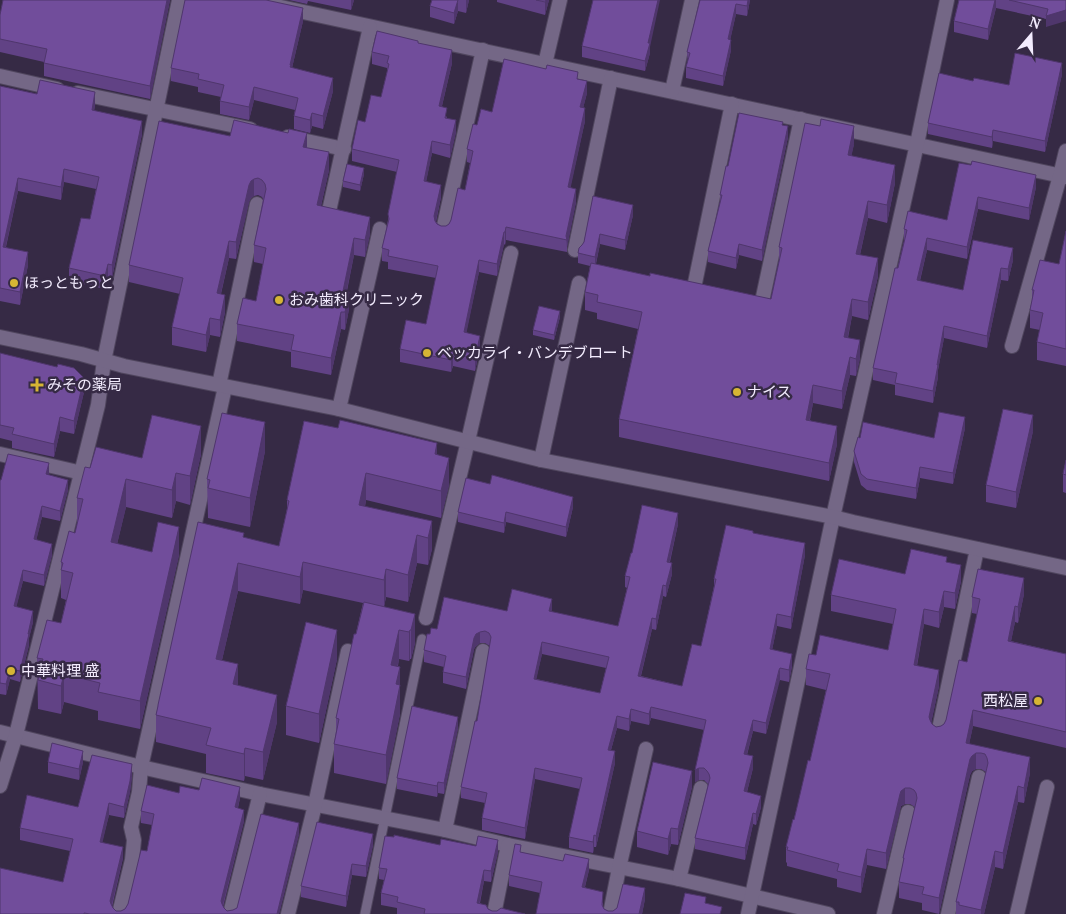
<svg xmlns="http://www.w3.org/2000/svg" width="1066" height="914" viewBox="0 0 1066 914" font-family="'PT Serif','Noto Sans JP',serif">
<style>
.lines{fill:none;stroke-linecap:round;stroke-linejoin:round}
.service-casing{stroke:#50465e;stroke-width:11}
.minor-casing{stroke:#50465e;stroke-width:16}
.tertiary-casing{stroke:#50465e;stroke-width:16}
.service{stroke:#746786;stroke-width:9}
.minor{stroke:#746786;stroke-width:14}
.tertiary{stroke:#746786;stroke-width:14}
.wall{fill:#614285;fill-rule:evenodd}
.shaded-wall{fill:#4f366c}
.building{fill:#714d9b;stroke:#4f366c;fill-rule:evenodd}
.poi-dot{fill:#d6b534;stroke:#362a45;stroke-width:2}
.labels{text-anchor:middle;stroke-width:5;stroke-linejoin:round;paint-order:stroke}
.poi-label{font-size:15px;fill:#f3ecfe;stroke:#362a45;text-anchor:start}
</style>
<rect width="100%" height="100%" fill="#362a45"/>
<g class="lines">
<defs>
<path id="service" d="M365,914L422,639"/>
<g id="minor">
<path d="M248,0L1066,177"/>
<path d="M545,64L560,0"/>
<path d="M0,76L57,89"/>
<path d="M672,91L692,0"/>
<path d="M78,93L250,129"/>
<path d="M288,137L344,149"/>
<path d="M329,211L370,27"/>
<path d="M443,230L483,50"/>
<path d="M575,250L611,78"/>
<path d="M695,283L732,104"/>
<path d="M763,297L801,119"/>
<path d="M1012,346L1060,176L1066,151"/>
<path d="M219,385L257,204"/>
<path d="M339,409L380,229"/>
<path d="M0,454L82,473"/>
<path d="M541,460L579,283"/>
<path d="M426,618L468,441L511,253"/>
<path d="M0,732L141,767L260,794L445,830L508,845L679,879L828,914"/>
<path d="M938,734L977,549"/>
<path d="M0,786L16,735L98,405L104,361L179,0"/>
<path d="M445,830L483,651"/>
<path d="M679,879L701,788"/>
<path d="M119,914L132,860L134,840L131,827L139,792L141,767L225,387"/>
<path d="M230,914L260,794"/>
<path d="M288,914L315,805L348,651"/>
<path d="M494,914L508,845"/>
<path d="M610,914L619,868L646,749"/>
<path d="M748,914L833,517L917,144L947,0"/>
<path d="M884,914L908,812"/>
<path d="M948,914L979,777"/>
<path d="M1017,914L1047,787"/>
</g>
<path id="tertiary" d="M0,337L81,354L124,366L339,409L541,460L833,517L853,522L1066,568"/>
</defs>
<use href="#service" class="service-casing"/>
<use href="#minor" class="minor-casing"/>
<use href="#tertiary" class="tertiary-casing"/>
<use href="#service" class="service"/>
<use href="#minor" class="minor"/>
<use href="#tertiary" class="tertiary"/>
</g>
<g class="wall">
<path d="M3,0H170L150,99L44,76V62L0,52V15Z"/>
<path d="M289,0H354L351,10L308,1L307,4Z"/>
<path d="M432,0H469L466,13L458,11L454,24L430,17V6Z"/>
<path d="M497,0H549L545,15L497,2Z"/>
<path d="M700,0H750L747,16L736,14L730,40L731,50L723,86L686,78V67L688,63L687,52Z"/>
<path d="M959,0H1066L1046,27V19L996,8L988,40L954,32V21Z"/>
<path d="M303,21L292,68L333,91L323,129L312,126L310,133L294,129V116L295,110L254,100L249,120L220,114V101L221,97L198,92V87L171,81V68Z"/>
<path d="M418,43L452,63L442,106L447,118L456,132L450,158L432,153L426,181L441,197L436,222L441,226H446L449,224L465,190L470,163L467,162V149L477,125L492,112L578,79L587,93L583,108L585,121L570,188L576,202L567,247V252L506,240L505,245L504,244L497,276L479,272L466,333L480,348L475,371L453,366L451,372L400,362V349L426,324L436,278L388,269V262L382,261V248L388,220V214L397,172L352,161V149L365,122L381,97L387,72V68L372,64V52Z"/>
<path d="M582,46L650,47V53L645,71L582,57Z"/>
<path d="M1062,74L1045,152L993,141L992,148L928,134V123L973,81L1009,85Z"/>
<path d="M0,86L37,94L95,105L94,111L142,134L112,278L108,277L105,289L69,281V268L90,219L96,189L64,182L61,200L18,191L6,247L28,265L20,305L0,301Z"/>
<path d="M783,125L788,137L762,261L739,255L736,269L708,262V251L720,202V195L728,166Z"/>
<path d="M230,136L307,148L329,170L321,206L370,234L365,257L354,255L347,291L349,309L345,330L341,329L331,375L291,367V352L237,341V324L256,301L263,264L254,262V245L263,199L262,197L258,195L254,196L251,198L249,202L236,259L229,258L221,294L225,312L220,337L210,335L206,352L172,345V327L180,294L129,282V265Z"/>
<path d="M854,144L851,156L895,183L887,223L868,218L860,255L878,276L868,320L852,316L848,338L860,358L856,376L850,375L842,409L813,403L810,420L837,444L829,481L619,437V419L638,329L597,319V313L585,310V292L590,266L578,263V253L582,245L633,215L625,250L600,244L596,264L650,276L771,299L779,261V247Z"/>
<path d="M971,165L1036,187L1029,220L978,209L967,259L927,250L920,281L963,290L1013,260L1008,281L1001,280L987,348L944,338L938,370V377L933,403L895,395V385L873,380V368L904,241V229L947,220Z"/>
<path d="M364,174L360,191L343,187V181Z"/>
<path d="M1066,231V366L1037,360V342L1040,330L1030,328V310L1032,302V290L1059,264Z"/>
<path d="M560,317L554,340L533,335V330Z"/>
<path d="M0,353L84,392L74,434L60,431L54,457L12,448V441L0,438Z"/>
<path d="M304,421L437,455L449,485L441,518L366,500L365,507L432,521V549L428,565L417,563L408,602L386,597L384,607L415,614V643L411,659H410L409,661L399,659L398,666L400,667V714L386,784L334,773V744L336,731V718L363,603L303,590L300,604L238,591L222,660L238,685L277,722L263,780L245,776L244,781L206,773V754L156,742V715L158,705L244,538L279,546L287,509V500Z"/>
<path d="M965,428L953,484L920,478L916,499L867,490L861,485L854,462V451L860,438H934Z"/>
<path d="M1033,431L1016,508L986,502V485Z"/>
<path d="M265,451L250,527L208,518L207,479Z"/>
<path d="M201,454L190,505L176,501L172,518L126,507L117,544L152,552L179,555L140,729L98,720V711L64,702L61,714L38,709L37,658L61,623L66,600L61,598V562L75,533L77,525V498L90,468L142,458Z"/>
<path d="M1066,460V493L1063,492V474Z"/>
<path d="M49,475L68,490L60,521L42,517L36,540L52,555L44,586L23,581L16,607L33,622L29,638V645L20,682L10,679L6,695L0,694V480Z"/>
<path d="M573,507L566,537L506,522L504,533L458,522V512Z"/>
<path d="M678,524L670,562L672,574L666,597L663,596L656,630L652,629L641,676L682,686L701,646L714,586V579L753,533L805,555L791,629L777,626L772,650L792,666L789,682L780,680L779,681L766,734L753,731L747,755L753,768L747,792L761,807L756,825L753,824L745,860L695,849V838L708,784L704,780H699L695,782L704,730L651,718L649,725L631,721L629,731L617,728L611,750L615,763L596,847H594L593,853L569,848V837L580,789L535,779L525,839L482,830V818L485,803L461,798V787L477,721L490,646L485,643H480L476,646L474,649L466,689L443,683V672L444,667L424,662V650L430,634L437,629L507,611L552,612L618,626L627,588L625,587V576L632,553ZM542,654L606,668L600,693L536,679Z"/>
<path d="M947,562L961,581L955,609L944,607L939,628L924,624L917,666L939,686L931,723L932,724L936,727L941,726L944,724L946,720L967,662L977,614L972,613V597L1024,594L1018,623L1015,622L1011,641L1066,654V748L973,726L969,744L1030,773L1024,803L1018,802L1003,869L995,867L984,914H956V902L986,772L981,769H976L972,771L970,775L939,914L922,910V903L899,898V882L903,867V858L915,807L910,804H905L901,806L900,810L886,869L867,865L861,893L837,887V879L787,866V863L786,862V847L810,761L826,690L806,685V669L816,655L888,650L893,624L831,611V595Z"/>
<path d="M337,659L319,743L286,735V706Z"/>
<path d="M458,728L444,794L438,793L437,797L397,789V778Z"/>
<path d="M48,762H83L79,780L48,773Z"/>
<path d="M132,776L130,792L124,818L109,815L102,842L123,858L112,907L116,911H121L125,909L128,904L147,851L152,825L141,823V811L179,793L199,790L240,798L238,808L244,821L223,907L227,911L233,910L237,908L299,834L279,914H0L63,882L70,851L20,840V828L78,807Z"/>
<path d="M692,787L678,845L671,844L668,855L637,847V831Z"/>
<path d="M373,845L366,877L352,875L346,907L301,897V886Z"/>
<path d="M440,845L498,852L491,882L484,881L480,903L492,911L525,914H397V908L381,905V893L384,880L379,879V868Z"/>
<path d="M521,852L589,870L585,887L603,903V907L604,909L608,911H613L645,899L642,914H536L540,893L509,886V875Z"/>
</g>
<g class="shaded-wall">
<path d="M167,0H170L150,99V86Z"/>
<path d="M351,0H354L351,10Z"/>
<path d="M458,0V11L454,24V13Z"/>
<path d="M466,0H469L466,13Z"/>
<path d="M546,0H549L545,15V2Z"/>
<path d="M658,0H660L650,47V53L645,71V61L648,43Z"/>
<path d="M748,0H750L747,16V6Z"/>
<path d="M995,0H996V8L988,40V29Z"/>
<path d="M736,4V14L728,50V39Z"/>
<path d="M303,8V21L291,72L290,65Z"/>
<path d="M1066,10V21L1046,27V16Z"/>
<path d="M731,40V50L723,86V76Z"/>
<path d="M452,50V63L439,118V106Z"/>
<path d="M1062,63V74L1045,152V141Z"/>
<path d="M333,78V91L323,129V116Z"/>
<path d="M587,81V93L580,120V107Z"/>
<path d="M254,87V100L249,120V107Z"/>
<path d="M95,92V105L92,123V110Z"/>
<path d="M585,108V121L568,200V187Z"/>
<path d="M312,113V126L310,133V120Z"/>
<path d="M456,120V132L450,158V145Z"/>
<path d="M142,121V134L112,278V265Z"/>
<path d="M788,126V137L762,261V250Z"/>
<path d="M854,126V144L848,173V155Z"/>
<path d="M993,130V141L992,148V137Z"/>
<path d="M307,133V150L303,147Z"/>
<path d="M432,141V153L424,193V181Z"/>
<path d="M329,152V170L317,223V205Z"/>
<path d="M895,165V183L887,223V205Z"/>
<path d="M364,168V174L360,191V185Z"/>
<path d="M64,169V182L61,200V187Z"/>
<path d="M1036,175V187L1029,220V208Z"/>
<path d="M18,178V191L3,259V247Z"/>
<path d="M254,179V196L251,198L249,202L236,259V242L249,185L251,181Z"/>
<path d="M441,185V197L434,229V216Z"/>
<path d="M576,189V202L567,247L566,236Z"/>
<path d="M978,197V209L967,259V247Z"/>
<path d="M868,201V218L856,272V254Z"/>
<path d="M633,205V215L625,250V240Z"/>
<path d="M370,217V234L365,257V240Z"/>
<path d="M506,227V240L505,245V232Z"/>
<path d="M504,232V244L497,276V264Z"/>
<path d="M600,234V244L595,267V257Z"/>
<path d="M354,238V255L343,308V291Z"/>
<path d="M927,238V250L917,292V280Z"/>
<path d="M229,241V258L217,310V293Z"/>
<path d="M739,244V255L736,269V258Z"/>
<path d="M1013,248V260L1008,281V269Z"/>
<path d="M28,252V265L20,305V292Z"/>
<path d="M878,258V276L868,320V302Z"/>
<path d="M479,260V272L464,345V332Z"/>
<path d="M108,264V277L105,289V276Z"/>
<path d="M1001,268V280L987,348V336Z"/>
<path d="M349,292V309L345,330V312Z"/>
<path d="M225,295V312L220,337V320Z"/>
<path d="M852,299V316L844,355V337Z"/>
<path d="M560,311V317L554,340V335Z"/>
<path d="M341,312V329L331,375V358Z"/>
<path d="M210,318V335L206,352V335Z"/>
<path d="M944,326V338L938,370V377L933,403V391Z"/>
<path d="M480,336V348L475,371V358Z"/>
<path d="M860,340V358L856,376V359Z"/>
<path d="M453,354V366L451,372V360Z"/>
<path d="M850,357V375L842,409V391Z"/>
<path d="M84,378V392L74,434V421Z"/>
<path d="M813,385V403L806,437V420Z"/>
<path d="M1033,415V431L1016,508V492Z"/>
<path d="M60,417V431L54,457V444Z"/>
<path d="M965,417V428L953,484V473Z"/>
<path d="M265,422V451L250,527V498Z"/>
<path d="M201,426V454L190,505V476Z"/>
<path d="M837,426V444L829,481V463Z"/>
<path d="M437,443V470L435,454Z"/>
<path d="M449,458V485L441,518V491Z"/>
<path d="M49,463V474H46Z"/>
<path d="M920,467V478L916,499V488Z"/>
<path d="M176,473V501L172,518V490Z"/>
<path d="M366,473V500L359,533V505Z"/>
<path d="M126,479V507L111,570V542Z"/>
<path d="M68,480V490L60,521V511Z"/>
<path d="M573,497V507L566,537V527Z"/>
<path d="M42,506V517L34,550V539Z"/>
<path d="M506,512V522L504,533V523Z"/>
<path d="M678,513V524L667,573V562Z"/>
<path d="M432,521V549L428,565V538Z"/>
<path d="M179,527V555L140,729V701Z"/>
<path d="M417,535V563L408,602V575Z"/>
<path d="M805,543V555L791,629V617Z"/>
<path d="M52,544V555L44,586V575Z"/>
<path d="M303,562V590L300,604V577Z"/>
<path d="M238,563V591L216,686V659Z"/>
<path d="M672,563V574L666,597V586Z"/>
<path d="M961,565V581L955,609V593Z"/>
<path d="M386,569V597L384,607V580Z"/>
<path d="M23,570V581L14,617V606Z"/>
<path d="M1024,578V594L1018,623V607Z"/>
<path d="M663,585V596L656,630V619Z"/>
<path d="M944,591V607L939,628V612Z"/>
<path d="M552,599V610L549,622V611Z"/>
<path d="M1015,606V622L1008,656V641Z"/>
<path d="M924,609V624L914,681V665Z"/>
<path d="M33,611V622L29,638V645L20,682V671Z"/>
<path d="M415,614V643L411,659V630Z"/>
<path d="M777,614V626L770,660V649Z"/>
<path d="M652,618V629L638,687V676Z"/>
<path d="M337,630V659L319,743V714Z"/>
<path d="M399,630V659L391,694V665Z"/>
<path d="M410,630V659L409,661V632Z"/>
<path d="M480,632V643L476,646L474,649L466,689V677L474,638L476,634Z"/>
<path d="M542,642V654L534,690V679Z"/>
<path d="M792,654V666L789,682V670Z"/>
<path d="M238,664V691L233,684Z"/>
<path d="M400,667V714L386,784V755L396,684Z"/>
<path d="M780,668V680L766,734V723Z"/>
<path d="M10,669V679L6,695V684Z"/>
<path d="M939,670V686L929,733V717Z"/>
<path d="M64,674V702L61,714V686Z"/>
<path d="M277,695V722L263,780V752Z"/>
<path d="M651,707V718L649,725V714Z"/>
<path d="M631,709V721L629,731V719Z"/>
<path d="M973,710V726L966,759V743Z"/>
<path d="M617,716V728L608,761V750Z"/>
<path d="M458,717V728L444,794V783Z"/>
<path d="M753,720V731L744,765V754Z"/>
<path d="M245,748V776L244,781V754Z"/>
<path d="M83,751V762L79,780V769Z"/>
<path d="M615,751V763L596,847V836Z"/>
<path d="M976,753V769L972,771L970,775L939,914V898L970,759L972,756Z"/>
<path d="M753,756V768L744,803V791Z"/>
<path d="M1030,757V773L1024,803V788Z"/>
<path d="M132,764V776L130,792L124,818V807Z"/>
<path d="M535,768V779L525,839V828Z"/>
<path d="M699,768V780L695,782V770Z"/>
<path d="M692,771V787L678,845V829Z"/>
<path d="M438,782V793L437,797V786Z"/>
<path d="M1018,786V802L1003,869V853Z"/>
<path d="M240,787V798L235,819V807Z"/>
<path d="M905,788V804L901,806L900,810L886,869V853L900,794L901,791Z"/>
<path d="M761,796V807L756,825V814Z"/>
<path d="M109,803V815L100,853V842Z"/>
<path d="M244,810V821L221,912V901Z"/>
<path d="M753,813V824L745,860V848Z"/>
<path d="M299,823V834L279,914H277Z"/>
<path d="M671,828V844L668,855V839Z"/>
<path d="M373,834V845L366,877V866Z"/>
<path d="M594,835V847L593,853V842Z"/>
<path d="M498,840V852L491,882V871Z"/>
<path d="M123,847V858L110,912V901Z"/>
<path d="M867,849V865L861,893V877Z"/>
<path d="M995,851V867L984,914H981V910Z"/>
<path d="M589,859V870L582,898V887Z"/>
<path d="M352,864V875L346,907V896Z"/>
<path d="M484,870V881L477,914V903Z"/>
<path d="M645,888V899L642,914H639Z"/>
</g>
<g class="building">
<path d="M3,0H167L150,86L44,63L47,49L0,39V15Z"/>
<path d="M185,0H266L303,8L290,65H291L290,67L333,78L323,116L312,113L310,120L294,116L298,98L254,87L249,107L220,101L224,85L198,79L199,74L171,68Z"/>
<path d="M432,0H458L454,13L430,6Z"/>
<path d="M536,0H546L545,2Z"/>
<path d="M593,0H658L648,43H650L645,61L582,46Z"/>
<path d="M700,0H748L747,6L736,4L728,39L731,40L723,76L686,67L690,53L687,52Z"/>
<path d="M959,0H995L988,29L954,21Z"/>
<path d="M1009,0H1066V10L1046,16L1048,9Z"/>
<path d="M377,31L418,41V43L452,50L439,106L447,108L445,118L456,120L450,145L432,141L424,181L441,185L434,216L435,221L437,224L441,226H446L449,224L451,220L458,188L465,190L473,151L467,149L473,124L477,125L481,109L492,112L504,59L546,69L547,65L578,72L577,79L587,81L580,107L585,108L568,187L576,189L566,236L567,240L506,227L505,232H504L497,264L479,260L464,332L480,336L475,358L453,354L451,360L400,349L406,320L426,324L438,266L388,256L389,250L382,248L389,219L388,214L399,160L352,149L358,120L365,122L371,95L381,97L389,64L387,63L389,56L372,52Z"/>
<path d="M1015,53L1062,63L1045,141L993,130L992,137L928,123L939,73L973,81L974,78L1009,85Z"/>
<path d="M40,80L95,92L92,110L142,121L112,265L108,264L105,276L69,268L81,218L90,219L99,177L64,169L61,187L18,178L3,247L28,252L20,292L0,288V86L37,94Z"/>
<path d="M739,113L783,122L782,125L788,126L762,250L739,244L736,258L708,251L722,195H720L726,166H728Z"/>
<path d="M821,119L854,126L848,155L895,165L887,205L868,201L856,254L878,258L868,302L852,299L844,337L860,340L856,359L850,357L842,391L813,385L806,420L837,426L829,463L619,419L642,312L597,302L598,295L585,292L591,263L650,276V273L771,299L782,248L779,247L805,123L820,126Z"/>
<path d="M234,120L288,133L289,129L307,133L303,147L329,152L317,205L370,217L365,240L354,238L343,291L349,292L345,312H341L331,358L291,350L294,335L237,324L243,298L256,301L266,248L254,245L266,189L265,184L262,180L258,178L254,179L251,181L249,185L236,242L229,241L217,293L225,295L220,320L210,318L206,335L172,327L183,278L129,265L159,121L230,136Z"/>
<path d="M972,161L1036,175L1029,208L978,197L967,247L927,238L917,280L963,290L973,240L1013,248L1008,269L1001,268L987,336L944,326L937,365H938L933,391L895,383L897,373L873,368L895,268H898L907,230L904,229L908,211L947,220L959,163L971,165Z"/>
<path d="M347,164L364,168L360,185L343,181Z"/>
<path d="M593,196L633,205L625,240L600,234L595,257L578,253L579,248L582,245L584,242Z"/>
<path d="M1066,231V349L1037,342L1043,313L1030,310L1034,290H1032L1040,260L1059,264Z"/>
<path d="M539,306L560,311L554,335L533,330Z"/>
<path d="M0,353L57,367L58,364L74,368L84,378L74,421L60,417L54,444L12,434L14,428L0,425Z"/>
<path d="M1003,409L1033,415L1016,492L986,485Z"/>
<path d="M939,412L965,417L953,473L920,467L916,488L867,479L861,474L854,451L858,437L860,438L863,422L934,438Z"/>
<path d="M222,413L265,422L250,498L208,488L210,480L207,479Z"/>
<path d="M152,415L201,426L190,476L176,473L172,490L126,479L111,542L152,552L158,522L179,527L140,701L98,692L100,683L64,674L61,686L38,680L43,659L37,658L47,620L61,623L73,573L61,570L63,563L61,562L69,531L75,533L83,499L77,498L85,467L90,468L96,447L142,458Z"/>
<path d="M340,420L437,443L435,454L449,458L441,491L366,473L359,505L432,521L428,538L417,535L408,575L386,569L384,580L303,562L300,577L238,563L216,659L238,664L233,684L277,695L263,752L245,748L244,754L206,745L211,728L156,715L158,706V705L198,522L244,533L243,537L279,546L289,501L287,500L304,421L338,428Z"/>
<path d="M8,454L49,463L46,474L68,480L60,511L42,506L34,539L52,544L44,575L23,570L14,606L33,611L28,634H29L20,671L10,669L6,684L0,683V480H1Z"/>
<path d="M1066,460V475L1063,474Z"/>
<path d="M492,475L573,497L566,527L506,512L504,523L458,512L466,478L490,484Z"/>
<path d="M642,505L678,513L667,562L672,563L666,586L663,585L656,619L652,618L638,676L682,686L692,644L701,646L716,579H714L726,525L753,531V533L805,543L791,617L777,614L770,649L792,654L789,670L780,668L779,670L766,723L753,720L744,754L753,756L744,791L761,796L756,814L753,813L745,848L695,838L710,778L709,774L707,771L704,768H699L695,770L706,720L651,707L649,714L631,709L629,719L617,716L608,750L615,751L596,836L594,835L593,842L569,837L582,778L535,768L525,828L482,818L487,793L461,787L475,721H477L491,637L489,633L485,631L480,632L476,634L474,638L466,677L443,672L446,656L424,650L427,634H430L431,628L437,629L444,597L507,611L512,589L552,599L549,611L618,626L630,577L625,576L631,553H632ZM542,642L609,657L600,693L534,679Z"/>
<path d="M911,549L947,557L946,562L961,565L955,593L944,591L939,612L924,609L914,665L939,670L929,717L930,720L932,724L936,727L941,726L944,724L946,720L959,660L967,662L980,599L972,597L978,569L1024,578L1018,607L1015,606L1008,641L1066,654V732L973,710L966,743L1030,757L1024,788L1018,786L1003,853L995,851L981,910L959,905V902H956L988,763L987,758L985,754L981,753H976L972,756L970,759L939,898L922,894L924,887L899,882L904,858H903L917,798L916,793L914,790L910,788H905L901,791L900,794L886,853L867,849L861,877L837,871L839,864L787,850L788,847H786L793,819L794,820L808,760L810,761L830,674L806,669L809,654L816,655L820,635L888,650L896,609L831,595L839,559L905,574Z"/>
<path d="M364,602L415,614L411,630H410L409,632L399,630L391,665L400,667L396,684L400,685L386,755L334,744L339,719L336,718L354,634H356Z"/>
<path d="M306,622L337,630L319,714L286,706Z"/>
<path d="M412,706L458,717L444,783L438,782L437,786L397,778Z"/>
<path d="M52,743L83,751L79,769L48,762Z"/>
<path d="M92,755L132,764L130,781L124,807L109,803L100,842L123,847L110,901L111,904L113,908L116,911H121L125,909L128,904L141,850L147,851L154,814L141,811L147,785L179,793L180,786L199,790L202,778L240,787L235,807L244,810L221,901L222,904L224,908L227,911L233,910L237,908L238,904L261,814L299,823L277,914H90L84,913V914H0V868L63,882L73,839L20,828L27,795L78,807Z"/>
<path d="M653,762L692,771L678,829L671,828L668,839L637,831Z"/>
<path d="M317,822L373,834L366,866L352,864L346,896L301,886Z"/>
<path d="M394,835L440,845L441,839L476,846L478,836L498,840L491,871L484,870L477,903L486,905L488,909L492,911H497L501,908L525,914H424L425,909L397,902L398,897L381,893L387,869L379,868L385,836L394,837Z"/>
<path d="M515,844L521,845L520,852L563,861L565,854L589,859L582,887L603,892L602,905L604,909L608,911H613L617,908L623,884L645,888L639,914H536L542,882L509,875Z"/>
<path d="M685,893L706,897L705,903L722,907L720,914H680Z"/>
</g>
<g class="poi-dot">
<circle cx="14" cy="283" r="5"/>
<circle cx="279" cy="300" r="5"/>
<circle cx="427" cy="353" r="5"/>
<path d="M34.5 377.5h5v5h5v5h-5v5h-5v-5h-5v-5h5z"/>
<circle cx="737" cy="392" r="5"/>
<circle cx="11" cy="671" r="5"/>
<circle cx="1038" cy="701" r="5"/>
</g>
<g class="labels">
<g class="poi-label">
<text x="24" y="288">ほっともっと</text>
<text x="289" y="305">おみ歯科クリニック</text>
<text x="437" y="358">ベッカライ・バンデブロート</text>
<text x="47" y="390">みその薬局</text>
<text x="747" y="397">ナイス</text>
<text x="21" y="676">中華料理 盛</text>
<text x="1028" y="706" text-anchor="end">西松屋</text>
</g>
</g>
<g transform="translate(1031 35) rotate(19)" stroke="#362a45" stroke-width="4" paint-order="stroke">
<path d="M0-4L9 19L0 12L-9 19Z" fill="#f3ecfe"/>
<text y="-8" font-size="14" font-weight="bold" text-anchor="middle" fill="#f3ecfe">N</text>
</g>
</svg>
